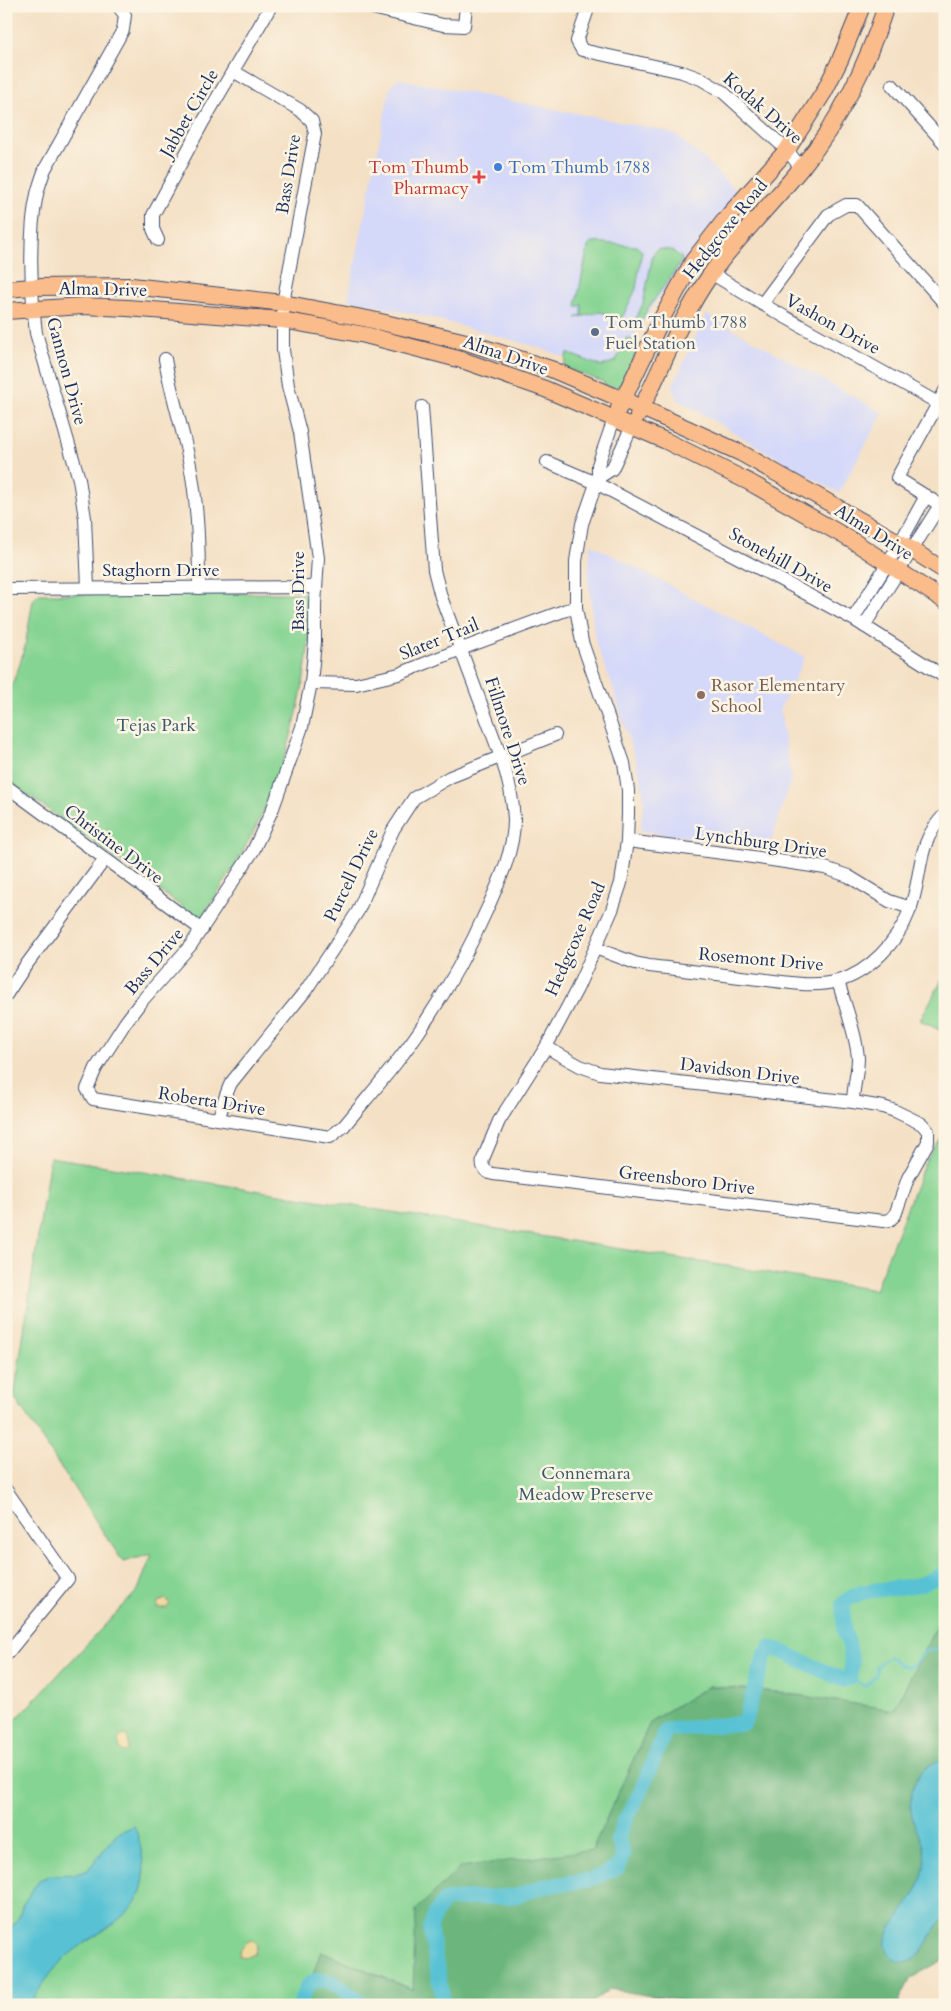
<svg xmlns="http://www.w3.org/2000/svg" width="951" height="2011" viewBox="0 0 951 2011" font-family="Cardo,serif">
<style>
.built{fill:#d4d8f9}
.green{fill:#86d493;stroke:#508278}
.forest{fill:#6cb67d;stroke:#44726e}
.sand{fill:#eeda9e;stroke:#84847e}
.water{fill:#59c2d4;stroke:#3a7899}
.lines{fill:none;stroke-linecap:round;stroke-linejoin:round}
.stream{stroke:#59c2d4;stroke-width:2.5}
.river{stroke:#59c2d4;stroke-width:15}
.minor-casing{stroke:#3c4a6d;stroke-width:14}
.major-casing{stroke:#3c4a6d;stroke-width:18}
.minor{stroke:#fff;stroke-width:12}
.major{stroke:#fabc8b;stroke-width:16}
.shop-dot{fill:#3f7fe0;stroke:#fcf5e5;stroke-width:2}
.health-dot{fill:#e0444e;stroke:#fcf5e5;stroke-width:2}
.service-dot{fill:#5c6f8a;stroke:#fcf5e5;stroke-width:2}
.education-dot{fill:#8d6e63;stroke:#fcf5e5;stroke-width:2}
.labels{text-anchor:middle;stroke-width:5;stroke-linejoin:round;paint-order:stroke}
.street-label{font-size:18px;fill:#1b2f5e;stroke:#fcf5e5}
.health-label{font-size:18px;fill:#be3a42;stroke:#fcf5e5;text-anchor:end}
.shop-label{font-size:18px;fill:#366cbe;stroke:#fcf5e5;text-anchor:start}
.service-label{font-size:18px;fill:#4e5e75;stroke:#fcf5e5;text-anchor:start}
.education-label{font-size:18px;fill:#785e54;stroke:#fcf5e5;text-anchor:start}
.park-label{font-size:18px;fill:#36586b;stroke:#fcf5e5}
</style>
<rect width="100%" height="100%" fill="#fcf5e5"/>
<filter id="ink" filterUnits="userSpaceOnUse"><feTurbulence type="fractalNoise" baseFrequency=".02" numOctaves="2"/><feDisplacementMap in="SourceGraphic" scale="10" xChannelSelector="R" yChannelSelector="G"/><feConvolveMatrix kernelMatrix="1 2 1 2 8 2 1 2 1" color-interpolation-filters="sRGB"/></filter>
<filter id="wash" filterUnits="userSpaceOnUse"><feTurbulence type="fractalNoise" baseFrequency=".0096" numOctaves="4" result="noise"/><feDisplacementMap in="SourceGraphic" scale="20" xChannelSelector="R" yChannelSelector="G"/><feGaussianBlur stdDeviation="1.12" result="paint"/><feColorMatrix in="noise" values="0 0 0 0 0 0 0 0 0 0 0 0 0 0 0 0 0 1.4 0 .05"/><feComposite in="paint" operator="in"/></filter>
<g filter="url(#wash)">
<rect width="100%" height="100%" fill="#f4e0c4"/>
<g class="built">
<path d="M399,79L662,130L677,136L700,155L737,192L655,303L621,357L610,368L582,363L534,346L439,320L348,299L390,88L395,81Z"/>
<path d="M706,314L883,413L839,493L678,400L672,388Z"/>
<path d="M591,544L805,657L780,709L791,779L769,847L640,831L644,800L641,778L611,682L595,641L588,576Z"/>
</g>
<g class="green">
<path d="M592,242L636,246L642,251L636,289L622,318L600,312L576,318L582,315V305L576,307V305L588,247Z"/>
<path d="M658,249L671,250L682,258L681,262L647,310L639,325L635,320L643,304L653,254Z"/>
<path d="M626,338L634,340L638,348L622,385C616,389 611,387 604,385V382L565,368V361L567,353L601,366L616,361Z"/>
<path d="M309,593C313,610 309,640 307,657C294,757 259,834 203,915L196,917L6,779V699L19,667L25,646L33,600L39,594Z"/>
<path d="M945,974V1033L920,1020Z"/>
<path d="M945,1133V1609L894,1710L776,1692L709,1686L651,1721L592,1851L461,1867L414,1990L321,1951L303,2005H6V1730L138,1590L152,1554L123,1562L14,1397L50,1157L875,1290L925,1162Z"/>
</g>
<path class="forest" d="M945,1609V1959L911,1978L897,2005H706L609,1989L590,2005H303L321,1951L413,1990L416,1910L461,1867L592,1850L651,1721L709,1686L776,1692L894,1710Z"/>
<g class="sand">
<path d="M166,1599L170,1603L167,1608H157L158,1602Z"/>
<path d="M126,1735C129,1741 130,1745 128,1751L124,1752L120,1749L118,1740L121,1736Z"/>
<path d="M253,1940L257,1944L255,1953L245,1958L240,1957L239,1953C240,1948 247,1940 253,1940Z"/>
</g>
<g class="water">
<path d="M945,1759C945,1797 945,1835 945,1873C945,1885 948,1905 945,1915C944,1919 938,1924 936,1927C928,1939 919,1967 901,1962C891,1960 884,1949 886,1939C887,1932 893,1925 897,1919C907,1905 919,1890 923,1873C930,1846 915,1835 911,1811C908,1787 920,1764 945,1759Z"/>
<path d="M134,1826C139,1836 140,1845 142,1855C155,1914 102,1926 66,1957C53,1968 39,1990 29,2005H6V1935L19,1917L23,1904L39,1880L51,1875L76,1874L88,1870L116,1834Z"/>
</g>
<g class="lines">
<path class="stream" d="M850,1677L864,1686H867L876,1675L877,1666L889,1657L900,1664L909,1667L914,1665L926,1650L945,1648"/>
<g class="river">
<path d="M300,2005C301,2000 303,1994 305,1990C321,1965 348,1993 363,2005"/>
<path d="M444,2005L430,1929L435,1913L445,1900L516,1896L545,1886L590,1880L619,1867L623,1854L618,1839L624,1822L640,1793L666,1730L744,1723L765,1655L770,1648L781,1651L843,1680L850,1677L852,1664L849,1644L844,1631L843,1604C860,1585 896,1591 920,1584C928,1582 937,1577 945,1572"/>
</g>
</g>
</g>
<g filter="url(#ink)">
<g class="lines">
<defs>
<g id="minor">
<path d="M364,6L443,25L464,26L466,6"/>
<path d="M589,6L577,41L582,50L682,72L701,79L723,92L787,150L801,168"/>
<path d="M233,71L300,110L312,121L315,134L283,303V350L288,386L300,432L318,558L315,605V642L311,683L302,727L273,808L253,851L191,945L140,1003L125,1023L96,1068L87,1089L93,1099L330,1137L344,1126C371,1093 401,1060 424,1024C449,987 470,948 488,907C500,880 514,850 514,820C513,798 508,777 501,757L441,597L434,570L422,407"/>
<path d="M892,85L945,144"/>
<path d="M158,240L153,229V215L203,122L271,6"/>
<path d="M711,273L762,304L938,403"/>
<path d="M762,304L828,215L846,205H857L945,304"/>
<path d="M165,359C171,395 183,429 190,465C198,505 199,547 199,588"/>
<path d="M945,391L897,478L945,508"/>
<path d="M547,462L596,483L779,579L853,619L945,677"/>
<path d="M598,478L612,469L632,426"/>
<path d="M88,588L85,518L79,479L36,333C31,292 28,235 37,194C39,186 42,177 45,169L123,30L125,15L118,6"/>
<path d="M6,589L316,587"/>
<path d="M853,619L900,543L926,496"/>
<path d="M864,626L940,505"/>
<path d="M311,683L356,684L399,674L461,649L566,610L576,608"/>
<path d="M6,786L202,930"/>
<path d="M627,841L739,855L825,868L848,876L889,901L911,908"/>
<path d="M595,948L635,963L649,966C686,970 722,975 759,979C784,982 813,988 838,981C869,973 898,941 909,912C924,875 914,846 945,814"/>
<path d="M838,981C845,1006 856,1033 858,1058C858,1072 853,1087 853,1102"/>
<path d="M6,995L24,968L105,859"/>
<path d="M546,1047L580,1066L600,1073L853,1102L883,1107L895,1111L922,1124L928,1131V1142L908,1178L895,1215L890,1220L883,1221L493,1174C485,1172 481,1167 483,1159L499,1121L546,1047L577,989L612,910L621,883L627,841L628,814V790L624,763L582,642L576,608V561L582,524L598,478V465L614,419"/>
<path d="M218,1119C223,1107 225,1095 231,1083L306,990L358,911L393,830L414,798L450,777L555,735"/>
<path d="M6,1490L68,1579L6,1655"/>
</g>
<g id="major">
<path d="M6,289L33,287L132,286L283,303L368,319L466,342L551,369L642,408L741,453L909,548L945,571"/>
<path d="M6,311L83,306L127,308L282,320L365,335L462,360L545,389L666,441L749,482L853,541L945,601"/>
<path d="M619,408L662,318L693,261L728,216L787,150L824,92L840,60L862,6"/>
<path d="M638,415C662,368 680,318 711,274C738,236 773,203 802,167C841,119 867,65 886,6"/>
</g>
</defs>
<use href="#minor" class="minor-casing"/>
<use href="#major" class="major-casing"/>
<use href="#minor" class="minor"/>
<use href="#major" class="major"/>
</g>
</g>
<circle class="shop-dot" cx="498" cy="167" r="5"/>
<path class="health-dot" d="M476.5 169.5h5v5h5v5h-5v5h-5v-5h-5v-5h5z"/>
<circle class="service-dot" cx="595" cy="332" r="5"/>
<circle class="education-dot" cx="701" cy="695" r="5"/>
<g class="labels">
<g class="street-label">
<text transform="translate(763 108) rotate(41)" y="6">Kodak Drive</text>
<text transform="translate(189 113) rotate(-60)" y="6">Jabbet Circle</text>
<text transform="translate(288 174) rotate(-81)" y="6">Bass Drive</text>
<text transform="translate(725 229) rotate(-51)" y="6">Hedgcoxe Road</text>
<text transform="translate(103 289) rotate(1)" y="6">Alma Drive</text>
<text transform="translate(833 324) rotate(29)" y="6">Vashon Drive</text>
<text transform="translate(506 355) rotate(19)" y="6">Alma Drive</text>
<text transform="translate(67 371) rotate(75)" y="6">Gannon Drive</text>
<text transform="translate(874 532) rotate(32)" y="6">Alma Drive</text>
<text transform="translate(781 560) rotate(29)" y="6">Stonehill Drive</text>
<text x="161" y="576">Staghorn Drive</text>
<text transform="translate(298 591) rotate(-90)" y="6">Bass Drive</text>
<text transform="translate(439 639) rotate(-22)" y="6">Slater Trail</text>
<text transform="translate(508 731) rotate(72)" y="6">Fillmore Drive</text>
<text transform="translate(761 842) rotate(8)" y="6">Lynchburg Drive</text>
<text transform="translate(114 844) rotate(37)" y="6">Christine Drive</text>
<text transform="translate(351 875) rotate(-64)" y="6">Purcell Drive</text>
<text transform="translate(575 939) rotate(-66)" y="6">Hedgcoxe Road</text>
<text transform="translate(761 959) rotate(5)" y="6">Rosemont Drive</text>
<text transform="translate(154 961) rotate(-50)" y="6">Bass Drive</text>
<text transform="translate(740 1071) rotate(7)" y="6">Davidson Drive</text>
<text transform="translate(212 1101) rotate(9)" y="6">Roberta Drive</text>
<text transform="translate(687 1180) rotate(7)" y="6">Greensboro Drive</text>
</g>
<g class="health-label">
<text x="469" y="173">Tom Thumb<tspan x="469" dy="21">Pharmacy</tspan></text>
</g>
<g class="shop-label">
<text x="508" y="173">Tom Thumb 1788</text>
</g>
<g class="service-label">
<text x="605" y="328">Tom Thumb 1788<tspan x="605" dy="21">Fuel Station</tspan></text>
</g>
<g class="education-label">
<text x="711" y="691">Rasor Elementary<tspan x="711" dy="21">School</tspan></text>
</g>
<g class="park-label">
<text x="156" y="731">Tejas Park</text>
<text x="586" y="1479">Connemara<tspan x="586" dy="21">Meadow Preserve</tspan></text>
</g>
</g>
<rect width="951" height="2011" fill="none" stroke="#fcf5e5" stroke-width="25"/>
</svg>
